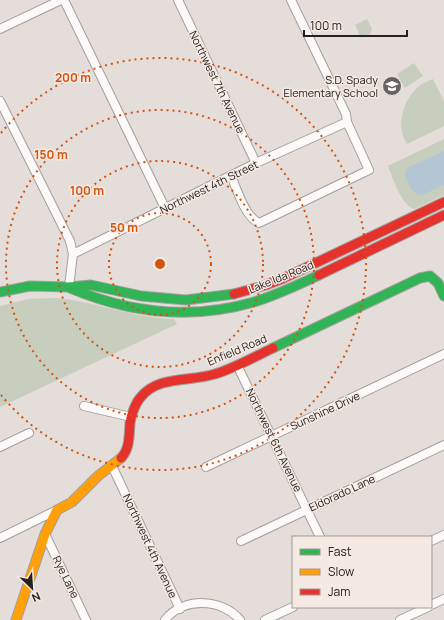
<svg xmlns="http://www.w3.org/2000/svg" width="444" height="620" viewBox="0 0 444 620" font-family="Manrope,sans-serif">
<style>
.green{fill:#c8cebe}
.water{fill:#b4c5d3}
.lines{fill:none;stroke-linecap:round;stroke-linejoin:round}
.street-casing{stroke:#a49f9c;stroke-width:10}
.fast-casing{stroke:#a49f9c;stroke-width:11}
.slow-casing{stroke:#a49f9c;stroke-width:11}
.jam-casing{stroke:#a49f9c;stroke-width:11}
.street{stroke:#fbfaf9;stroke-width:8}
.fast{stroke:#30b455;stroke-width:9}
.slow{stroke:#ff9f0a;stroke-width:9}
.jam{stroke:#e5322d;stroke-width:9}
.ring{fill:none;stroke:#d5530e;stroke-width:2;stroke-dasharray:2 4}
.labels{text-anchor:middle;stroke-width:3;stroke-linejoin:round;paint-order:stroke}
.poi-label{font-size:11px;fill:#26211f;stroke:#f5e9e3;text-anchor:end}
.street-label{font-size:11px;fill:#26211f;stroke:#f5e9e3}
.centre{fill:#d5530e;stroke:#f5e9e3;stroke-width:2}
.ring-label{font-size:12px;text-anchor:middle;font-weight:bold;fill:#d5530e;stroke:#f5e9e3;stroke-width:3;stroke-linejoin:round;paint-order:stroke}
</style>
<rect width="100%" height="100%" fill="#e4ddda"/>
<g class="green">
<path d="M367,19L372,29L370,34L361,38L355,25Z"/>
<path d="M414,63L423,76L405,88L397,74Z"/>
<path d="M433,79L444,101V126L407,144C396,127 402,102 417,88C421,84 427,81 433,79Z"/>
<path d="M444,139V195L414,209C401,205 393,178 388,166Z"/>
<path d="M57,298C97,302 134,318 174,319L177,324L0,407V306L28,299Z"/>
</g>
<path class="water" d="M444,151V185L422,195C411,194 409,184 405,175L407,168Z"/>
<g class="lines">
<defs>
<g id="street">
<path d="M64,0L165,208"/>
<path d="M178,0L256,163"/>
<path d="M0,29L61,0"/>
<path d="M0,101L70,241L73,254L69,287"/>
<path d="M231,176C237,189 245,217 259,223L369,170L347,122L346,114L291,0"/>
<path d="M73,254L256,163L347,122"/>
<path d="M237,365L320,537"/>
<path d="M84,406L131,417"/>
<path d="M0,447L29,433"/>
<path d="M112,466L180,609"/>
<path d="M206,467L444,354"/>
<path d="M45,534L86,620"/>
<path d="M0,538L57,510"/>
<path d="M241,541L444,445"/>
<path d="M431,541L444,535"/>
<path d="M431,605L444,599"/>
<path d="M165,620C183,597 222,598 240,620"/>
<path d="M265,620L293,607"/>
<path d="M400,620L428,607"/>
</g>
<g id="fast">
<path d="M70,288C129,313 192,320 254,302C277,295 298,285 319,275"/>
<path d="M0,292L30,286L69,287L91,285L141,296L186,300L234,294"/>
<path d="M273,348L420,278L430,276L438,283L444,296"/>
</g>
<path id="slow" d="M16,620L45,534L57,510L72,502L98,476L121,458"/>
<g id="jam">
<path d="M319,275L444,215"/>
<path d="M234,294L266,285L284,278L444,202"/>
<path d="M121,458C130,449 129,435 130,423C131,416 135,404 140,398C158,375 190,382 215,374C235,368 254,357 273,348"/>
</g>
</defs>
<use href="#street" class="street-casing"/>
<use href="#fast" class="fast-casing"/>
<use href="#slow" class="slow-casing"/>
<use href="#jam" class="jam-casing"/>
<use href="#street" class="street"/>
<use href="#fast" class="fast"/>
<use href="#slow" class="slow"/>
<use href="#jam" class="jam"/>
</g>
<g class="ring">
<circle cx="160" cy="264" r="51"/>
<circle cx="160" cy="264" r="103"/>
<circle cx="160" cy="264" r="154"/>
<path d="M1 133A206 206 0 1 1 1 395"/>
</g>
<defs>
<symbol id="school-disc" viewBox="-11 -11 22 22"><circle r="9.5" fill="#686360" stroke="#f5e9e3"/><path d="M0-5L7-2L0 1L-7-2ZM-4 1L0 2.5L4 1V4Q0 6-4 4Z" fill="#fff"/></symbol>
</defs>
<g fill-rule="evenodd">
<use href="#school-disc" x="381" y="75" width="22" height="22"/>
</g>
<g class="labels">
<g class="poi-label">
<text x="378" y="84">S.D. Spady<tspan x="378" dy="13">Elementary School</tspan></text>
</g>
<g class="street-label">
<text transform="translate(217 82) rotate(64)" y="4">Northwest 7th Avenue</text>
<text transform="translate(209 187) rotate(-26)" y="4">Northwest 4th Street</text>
<text transform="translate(281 277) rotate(-22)" y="4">Lake Ida Road</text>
<text transform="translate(237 350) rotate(-23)" y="4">Enfield Road</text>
<text transform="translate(325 411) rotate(-25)" y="4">Sunshine Drive</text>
<text transform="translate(274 440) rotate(64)" y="4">Northwest 6th Avenue</text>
<text transform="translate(342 493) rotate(-25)" y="4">Eldorado Lane</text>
<text transform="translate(150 546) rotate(65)" y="4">Northwest 4th Avenue</text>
<text transform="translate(66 577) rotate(64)" y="4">Rye Lane</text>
</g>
</g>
<circle cx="160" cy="264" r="6" class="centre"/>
<g class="ring-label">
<text x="73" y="82">200 m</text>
<text x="51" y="159">150 m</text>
<text x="87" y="195">100 m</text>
<text x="124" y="232">50 m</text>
</g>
<rect x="292" y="536" width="140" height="72" fill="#f5e9e3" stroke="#a29995"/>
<rect x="300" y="549" width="20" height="6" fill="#30b455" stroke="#a29995"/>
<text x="328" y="556" font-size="12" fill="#26211f">Fast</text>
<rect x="300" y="569" width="20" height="6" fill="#ff9f0a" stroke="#a29995"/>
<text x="328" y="576" font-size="12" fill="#26211f">Slow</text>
<rect x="300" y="589" width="20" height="6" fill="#e5322d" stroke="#a29995"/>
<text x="328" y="596" font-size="12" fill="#26211f">Jam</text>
<g transform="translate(32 588) rotate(155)" stroke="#f5e9e3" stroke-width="3" paint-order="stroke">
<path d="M0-3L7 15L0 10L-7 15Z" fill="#26211f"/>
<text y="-6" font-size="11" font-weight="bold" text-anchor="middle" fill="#26211f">N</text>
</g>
<path d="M304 30v6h103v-6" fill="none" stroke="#26211f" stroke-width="2"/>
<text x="310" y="30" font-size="12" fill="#26211f" stroke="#f5e9e3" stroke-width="3" paint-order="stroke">100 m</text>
</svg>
